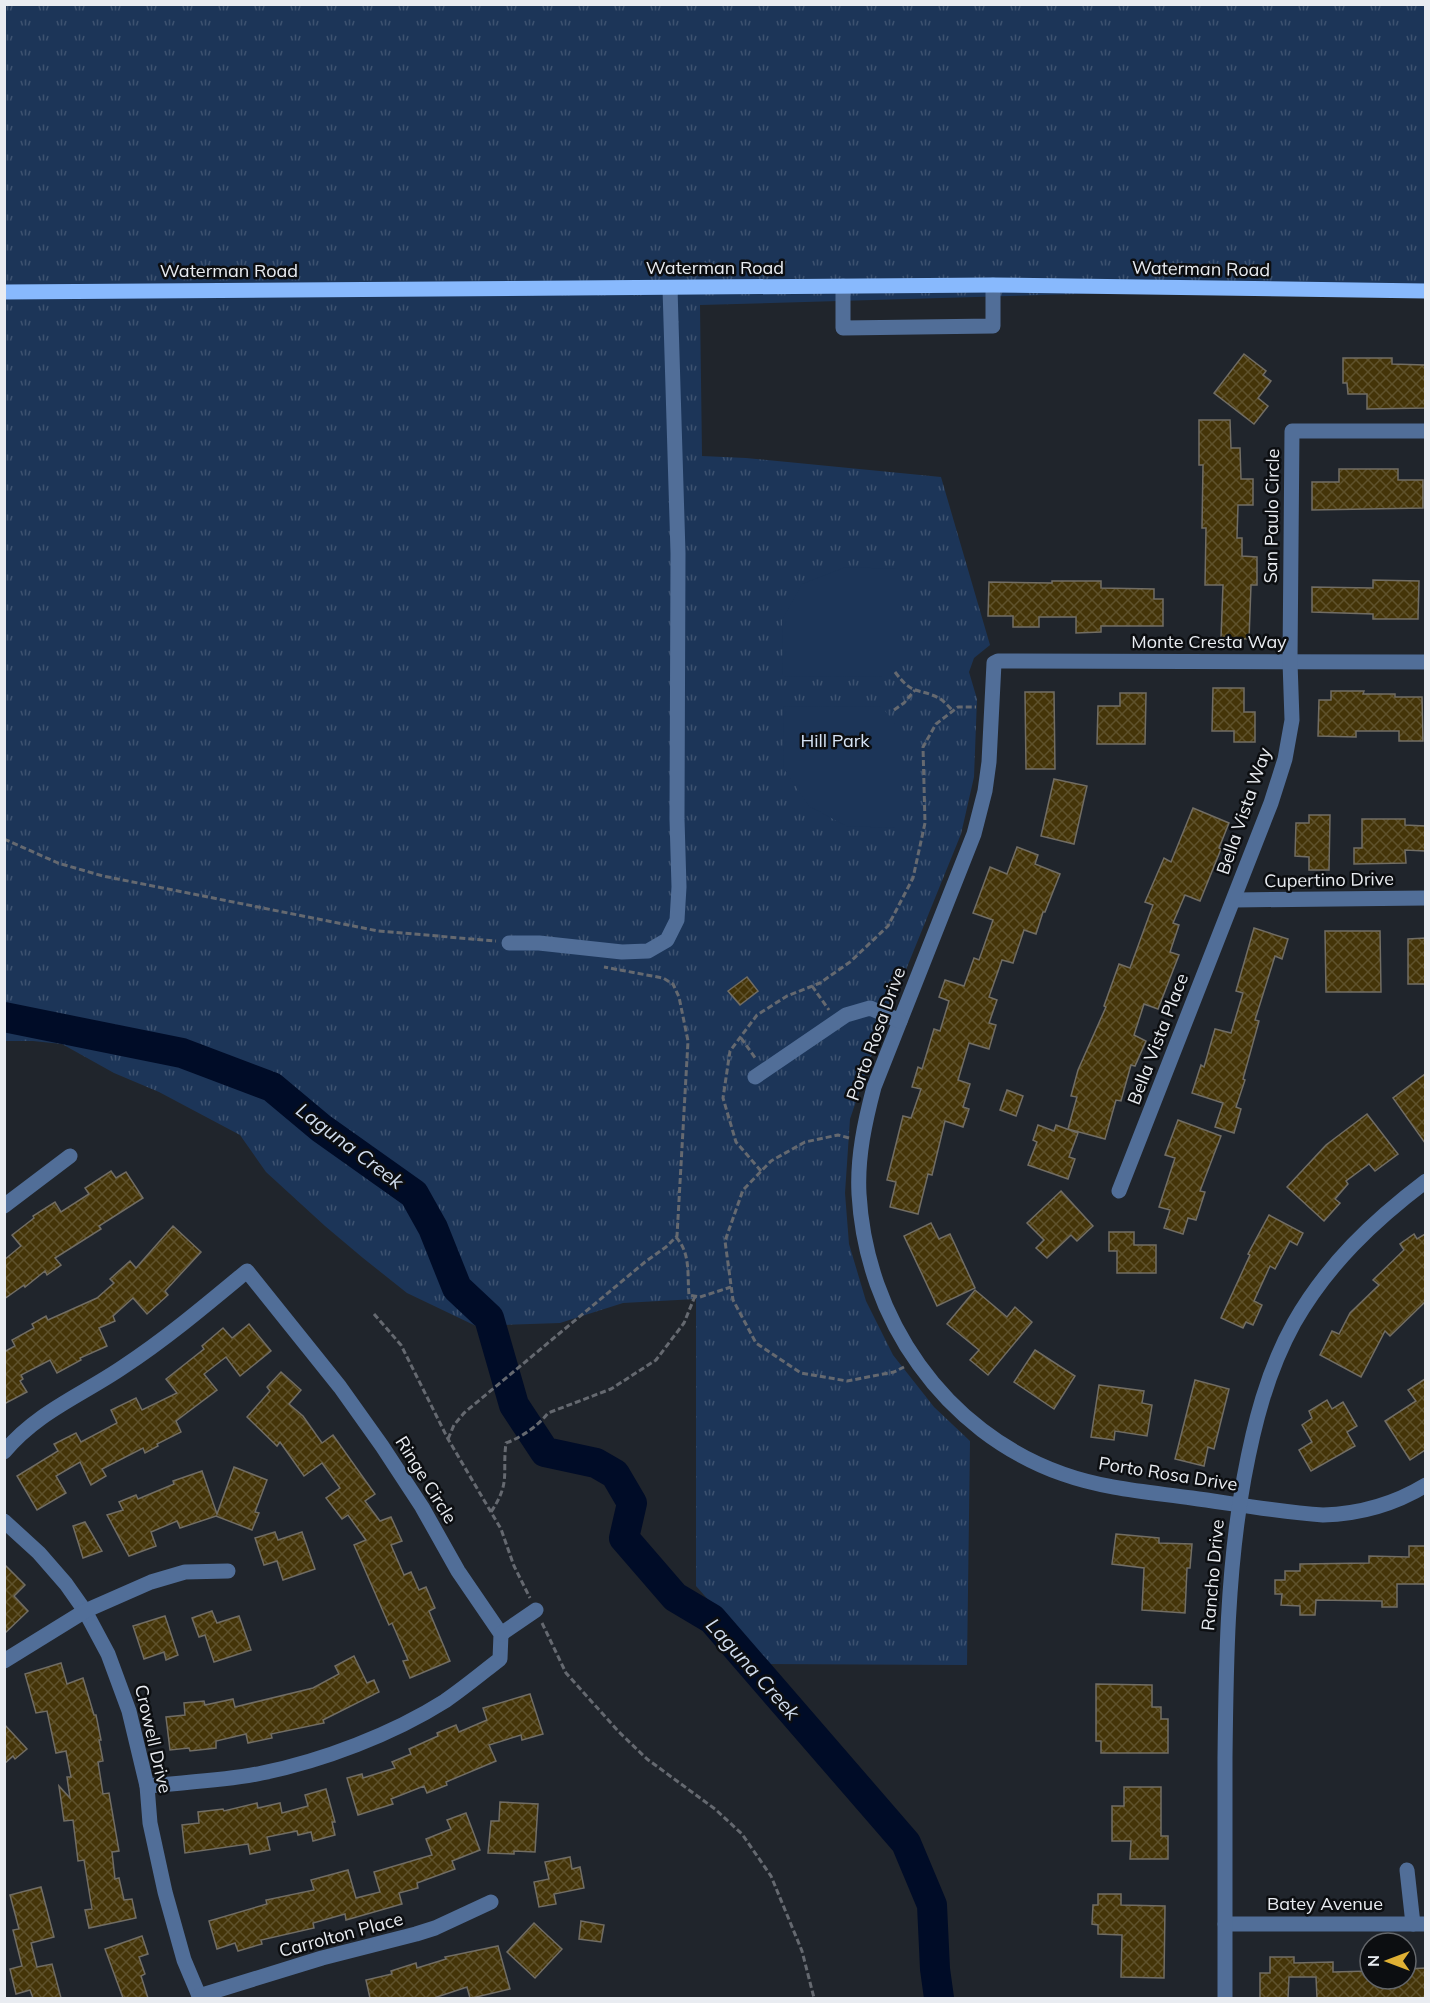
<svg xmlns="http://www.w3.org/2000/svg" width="1430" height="2003" viewBox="0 0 1430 2003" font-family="Mulish,sans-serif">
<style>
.grass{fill:url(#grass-tufts)}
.pitch{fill:#1c3558}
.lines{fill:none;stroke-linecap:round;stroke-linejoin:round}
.river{stroke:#000c27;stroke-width:30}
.building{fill:url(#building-cross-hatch);stroke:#716d64;stroke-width:1.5}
.path{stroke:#656970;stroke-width:3;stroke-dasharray:6 3;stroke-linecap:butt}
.minor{stroke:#516e98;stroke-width:15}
.major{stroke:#88b9fd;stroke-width:15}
.labels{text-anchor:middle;stroke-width:5;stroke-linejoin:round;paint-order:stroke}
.street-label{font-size:18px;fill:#e9ecf1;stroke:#0c0e11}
.park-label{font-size:18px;fill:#d7e4f5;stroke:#0c0e11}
.water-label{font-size:20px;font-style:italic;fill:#d1ddee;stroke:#0c0e11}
</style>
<defs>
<pattern id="grass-tufts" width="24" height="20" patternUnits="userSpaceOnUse" patternTransform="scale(1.5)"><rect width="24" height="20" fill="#1c3558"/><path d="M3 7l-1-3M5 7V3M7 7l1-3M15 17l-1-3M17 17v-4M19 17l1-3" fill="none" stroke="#3d5270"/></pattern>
<pattern id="building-cross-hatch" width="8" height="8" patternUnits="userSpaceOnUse" patternTransform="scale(1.5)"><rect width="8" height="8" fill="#443408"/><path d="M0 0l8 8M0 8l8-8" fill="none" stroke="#5f522c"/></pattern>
</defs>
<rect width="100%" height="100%" fill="#20252c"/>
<path class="grass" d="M4,5H1425V284L700,305L702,456L746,458L941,477L990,645L974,658L969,672L977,699L974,777L961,834L873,1051L850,1119L845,1193L849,1244L866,1301L893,1355L934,1407L970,1441L967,1665L765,1664L696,1586V1299L623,1303L560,1323L476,1326L407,1293L363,1258L325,1226L266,1172L240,1135L159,1092L114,1073L62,1044L33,1041H5Z"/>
<g class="pitch">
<path d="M846,567L896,569V664L882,677L783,676L782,620L802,584Z"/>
<path d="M783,706L882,707L895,724V828L846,826L809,806L784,769Z"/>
</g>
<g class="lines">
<path class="river" d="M4,1017L182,1053L272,1087L321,1128L414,1194L433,1228L457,1288L489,1318L514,1405L545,1452L596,1463L615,1474L632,1503L624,1538L675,1597L712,1619L906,1843L932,1905L935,1969L939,1998"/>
</g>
<g class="building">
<path d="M1244,354L1266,371L1263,375L1271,381L1258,398L1268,406L1254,424L1214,393Z"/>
<path d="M1343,358H1392V364L1425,365V408L1367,409V394H1348L1347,383H1343Z"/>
<path d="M1199,420H1230L1231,448H1240L1241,479H1253V505H1238L1237,538H1242V556L1257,557V585H1251L1249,639L1221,638L1223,585H1205L1206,528H1202L1203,465H1199Z"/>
<path d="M1339,469H1398V480H1423V508L1312,510V482H1339Z"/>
<path d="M1373,580L1419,581L1418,619H1373V614L1312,612V587L1373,588Z"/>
<path d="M1052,581H1101V588L1154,589V599H1163V626H1101V632L1076,633V617H1039V627H1013V616H988L989,582L1052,583Z"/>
<path d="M1213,688H1244V712H1255V742H1234V731H1212Z"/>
<path d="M1331,691H1364L1363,694H1395V697H1422L1423,741H1399V731H1356V737L1318,736L1319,700H1331Z"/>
<path d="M1025,692H1054L1055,769H1026Z"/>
<path d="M1120,693H1146L1145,744H1097L1098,706H1120Z"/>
<path d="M1054,779L1087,786L1074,844L1041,836Z"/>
<path d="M1193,808L1229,823L1219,848L1221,849L1200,901L1185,895L1173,923L1179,925L1170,952L1179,955L1158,1009L1144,1004L1134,1035L1146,1041L1135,1066L1131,1065L1121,1101L1116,1100L1105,1139L1068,1129L1077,1097L1071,1096L1078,1070L1106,1007L1104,1006L1119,964L1130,968L1153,905L1145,902L1164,858L1171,862Z"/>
<path d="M1309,815H1330L1329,870H1309V857L1295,856L1296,823H1309Z"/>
<path d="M1362,819H1405V825L1425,826V851L1405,850L1406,863L1354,864V848H1362Z"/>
<path d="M1017,847L1038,855L1035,864L1060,874L1045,912H1043L1036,934L1024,930L1013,963L1002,960L989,997L997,1000L989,1023L996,1025L989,1049L969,1043L958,1080L970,1084L963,1107L969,1109L963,1127L945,1121L932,1175L928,1174L918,1214L890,1207L896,1182L887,1180L903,1116L911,1118L921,1089L912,1087L918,1067L922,1069L934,1029L940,1031L949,1001L939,997L945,980L964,986L974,958L979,960L993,920L973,913L990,867L1007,874Z"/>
<path d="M1254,928L1288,939L1282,959L1275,956L1255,1020L1259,1021L1243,1079L1245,1080L1236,1107L1241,1109L1234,1133L1215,1127L1223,1103L1192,1093L1201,1065L1204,1067L1215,1029L1231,1033L1243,993L1236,991Z"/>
<path d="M1325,931H1380L1381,992H1326Z"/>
<path d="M1425,938V984H1408V939Z"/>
<path d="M747,977L758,991L740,1005L728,991Z"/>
<path d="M1425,1074V1143L1393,1098Z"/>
<path d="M1007,1090L1023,1096L1016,1116L1000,1110Z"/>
<path d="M1367,1114L1398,1154L1375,1171L1369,1164L1346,1181L1348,1184L1335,1199L1340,1203L1324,1221L1287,1187L1326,1145Z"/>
<path d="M1178,1120L1221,1136L1200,1191L1205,1192L1196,1220L1188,1218L1183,1234L1164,1228L1170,1210L1159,1207L1175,1158L1165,1155Z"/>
<path d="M1038,1125L1054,1131L1056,1125L1078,1133L1069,1157L1075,1159L1068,1179L1028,1165L1037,1142L1033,1140Z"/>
<path d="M111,1171L116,1178L126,1172L143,1198L99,1226L101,1229L55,1258L61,1265L47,1275L45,1271L25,1287L24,1285L4,1299V1260L21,1246L12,1235L34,1218L33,1216L55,1202L61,1212L89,1194L85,1188Z"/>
<path d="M1061,1191L1093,1226L1077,1241L1071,1235L1047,1258L1036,1248L1044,1240L1027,1223Z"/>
<path d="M1269,1215L1303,1233L1297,1245L1290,1241L1275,1269L1270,1266L1254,1301L1262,1305L1253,1325L1246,1322L1243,1328L1221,1318L1250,1255L1248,1254Z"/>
<path d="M931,1223L939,1239L950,1234L975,1288L937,1306L904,1236Z"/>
<path d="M173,1226L201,1252L165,1291L168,1295L147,1314L133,1298L113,1316L115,1321L99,1328L107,1346L80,1358L81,1360L57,1373L50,1360L21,1375L23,1379L20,1381L27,1392L4,1404V1352L15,1346L12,1340L34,1328L32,1324L46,1316L48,1320L97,1298L114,1283L110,1279L130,1261L136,1268Z"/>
<path d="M1109,1232H1134V1245H1156V1273H1117V1251H1109Z"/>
<path d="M1414,1234L1417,1239L1425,1234V1302L1390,1336L1385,1331L1361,1377L1320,1355L1332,1331L1339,1334L1350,1313L1379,1285L1373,1280L1404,1250L1400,1244Z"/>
<path d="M975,1290L1007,1317L1015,1307L1032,1322L988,1375L970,1360L979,1350L947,1324Z"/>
<path d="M249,1324L271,1351L240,1376L226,1357L204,1374L217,1390L176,1421L181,1432L157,1444L158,1446L145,1453L143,1448L102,1469L106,1476L91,1485L80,1462L56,1476L66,1493L37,1510L17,1476L58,1451L54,1444L76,1433L81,1442L117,1423L111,1410L136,1398L142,1410L177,1393L166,1379L204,1349L202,1346L223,1328L232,1338Z"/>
<path d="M1035,1350L1075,1376L1054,1409L1014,1382Z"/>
<path d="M281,1372L301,1390L289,1404L303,1416L322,1443L333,1435L375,1494L365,1501L380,1521L391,1517L402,1541L391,1545L404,1575L411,1572L419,1590L426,1587L435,1608L429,1611L450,1661L410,1678L403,1661L408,1660L392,1623L389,1625L354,1545L366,1540L348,1515L342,1519L326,1498L340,1488L322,1463L304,1476L280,1442L277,1446L247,1417L270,1391L267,1387Z"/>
<path d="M1425,1379V1450L1410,1460L1385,1421L1416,1401L1408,1390Z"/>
<path d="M1195,1380L1229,1389L1214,1449L1208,1447L1204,1466L1175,1459Z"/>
<path d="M1099,1385L1144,1391L1142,1403L1152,1405L1147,1436L1115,1431L1114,1440L1091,1437Z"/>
<path d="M1327,1400L1332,1409L1343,1402L1357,1426L1347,1432L1355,1446L1311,1471L1299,1450L1312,1442L1302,1425L1312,1418L1309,1411Z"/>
<path d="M234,1467L267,1480L255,1512L259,1513L252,1530L216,1516L180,1528L177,1521L151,1532L156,1546L129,1556L107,1515L123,1510L119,1502L136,1495L138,1499L174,1484L173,1481L202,1471L217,1514Z"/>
<path d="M85,1522L102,1551L83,1558L73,1526Z"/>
<path d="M275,1532L278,1540L302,1532L315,1569L283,1580L277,1561L264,1565L255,1538Z"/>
<path d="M1116,1534L1159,1538V1543L1192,1544L1190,1568H1187L1185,1613L1142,1610L1144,1568L1112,1564Z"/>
<path d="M1409,1546H1425V1584H1397V1607H1382V1601L1316,1600L1315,1615H1300V1606L1281,1605L1282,1594H1275V1580H1285V1571H1300V1564L1369,1563V1556L1409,1557Z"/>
<path d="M4,1564L25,1585L14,1596L28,1611L4,1634Z"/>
<path d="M212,1611L217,1623L239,1616L251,1650L214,1662L205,1635L199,1637L192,1618Z"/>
<path d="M165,1616L178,1655L166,1660L164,1652L144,1659L133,1626Z"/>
<path d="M354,1656L367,1683L374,1680L379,1692L323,1720L324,1723L271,1734L272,1738L248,1743L246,1734L216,1741V1748L190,1751L189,1748L170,1750L166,1717L185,1715L184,1703L204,1701L205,1705L233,1699L235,1707L313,1688L339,1674L335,1666Z"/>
<path d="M61,1663L67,1684L83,1678L94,1715H96L101,1740H99L103,1761L98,1762L103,1794L109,1793L119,1851L112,1852L115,1879L119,1878L124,1900L132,1899L136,1918L89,1928L85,1910L92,1909L84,1860L78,1861L73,1820L64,1821L59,1786L70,1798L67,1777H71L66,1751L56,1753L47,1711L36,1713L25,1674Z"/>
<path d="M1096,1684L1152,1685V1707H1161V1719H1168V1753H1101V1741H1096Z"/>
<path d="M530,1694L543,1734L522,1740L521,1735L489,1745L496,1761L446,1782L447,1785L427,1793L424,1786L391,1799L393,1804L358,1815L347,1778L362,1774L363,1778L395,1768L392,1762L411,1754L409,1749L438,1736L437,1733L456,1725L459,1732L487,1720L483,1708Z"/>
<path d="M4,1724L27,1749L15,1759L13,1756L4,1764Z"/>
<path d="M1124,1787H1161V1836H1168V1859H1130L1131,1841H1112V1806H1124Z"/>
<path d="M326,1789L335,1822H332L335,1835L313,1841L311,1832L298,1835L297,1831L267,1837L270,1850L250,1854L248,1844L185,1853L182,1825L199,1823L198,1812L223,1809L224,1811L257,1803L258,1808L280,1803L282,1813L308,1806L305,1795Z"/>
<path d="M500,1802L538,1804L535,1852L514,1851V1854L488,1853L491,1821H499Z"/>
<path d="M466,1813L480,1850L452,1861L455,1869L417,1883L418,1888L399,1893L402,1904L346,1920L345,1914L313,1923L314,1928L261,1940L262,1944L238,1951L235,1943L217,1949L209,1921L267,1904L266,1900L314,1890L311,1880L348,1870L356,1898L380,1892L374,1872L432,1855L426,1839L451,1829L447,1820Z"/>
<path d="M570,1857L572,1869L580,1867L584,1888L554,1894L556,1904L539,1907L534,1882L549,1879L545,1862Z"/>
<path d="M41,1887L54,1937L31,1943L37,1967L52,1964L61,1998H33L30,1990L16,1994L10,1969L22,1966L13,1930L19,1929L10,1895Z"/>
<path d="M1098,1894H1121V1905L1165,1906L1164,1978L1121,1977L1122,1935L1098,1934V1925L1092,1924L1093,1905H1098Z"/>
<path d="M581,1921L604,1925L601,1942L579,1939Z"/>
<path d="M534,1923L562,1949L535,1978L507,1952Z"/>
<path d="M142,1936L148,1954L139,1957L145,1974L141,1976L148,1998H123L105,1949Z"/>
<path d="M498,1946L510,1989L472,1998H470L467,1987L434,1998H370L366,1980L392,1974L391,1971L416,1963L417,1968L446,1959L445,1957Z"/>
<path d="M1270,1957H1294V1963L1333,1962V1972L1370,1971V1979H1406V1969L1425,1968V1998H1317L1316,1977H1289L1288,1998H1260V1973H1270Z"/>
</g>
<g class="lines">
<g class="path">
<path d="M895,672C913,696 916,687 939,698C944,701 949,707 953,711"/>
<path d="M894,710L904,703L915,690"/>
<path d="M4,839L58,863L103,876L378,931L496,941"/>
<path d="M812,986L829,1010"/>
<path d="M741,1038L756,1059"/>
<path d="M849,1138L838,1135L805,1142L771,1161L743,1190L725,1241L733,1300L756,1343L801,1373L847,1381L894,1372L904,1367"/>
<path d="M761,1171L736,1142L723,1098L730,1051L757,1015L787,996L820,983L850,962L888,926L913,878L925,823L923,747L936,724L958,707H976"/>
<path d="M676,1237C691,1254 687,1274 689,1295L700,1297L731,1287"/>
<path d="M374,1314L401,1345L448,1439L501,1529L514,1566L530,1598"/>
<path d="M448,1439L454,1425L464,1413L645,1262L666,1247L677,1236L688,1041L679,997L673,984L663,978L604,967"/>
<path d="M491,1512C511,1482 502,1474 506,1443C522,1437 538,1426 548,1413L611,1389L656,1360L684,1323L695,1296"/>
<path d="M542,1623L566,1673L619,1732L647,1759L715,1809L742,1834L771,1876L802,1951L814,1998"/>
</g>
<g class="minor">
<path d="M843,286V328L993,326V285"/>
<path d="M1426,662L998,661L994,663L989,762L985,791L974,834L874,1087C865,1121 857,1157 859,1194C866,1318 944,1432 1063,1474C1105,1489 1149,1492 1192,1498C1235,1504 1279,1512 1323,1515C1360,1514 1393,1505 1426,1485"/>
<path d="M1234,900L1426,898"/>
<path d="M509,943H539L622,952L648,951L667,940L677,920L679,887L677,819L678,553L670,288"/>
<path d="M755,1077L846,1015L870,1008L900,1021"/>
<path d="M1119,1191L1271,803L1285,759L1292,720L1290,662L1292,431H1426"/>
<path d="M4,1206L70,1156"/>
<path d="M4,1452C37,1412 82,1395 123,1367C167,1338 206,1305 247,1271L340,1387L382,1446L422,1507L458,1571L501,1634L500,1659C482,1673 464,1688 445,1701C393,1734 322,1761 262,1773C225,1781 185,1782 147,1786"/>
<path d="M4,1521L39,1553L66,1584L85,1611L108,1654L129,1711L147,1786L150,1823L165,1892L184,1960L200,1998"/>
<path d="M501,1634L536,1610"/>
<path d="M4,1661L85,1611L151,1582L185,1572L228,1571"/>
<path d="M1407,1870L1413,1924"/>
<path d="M1225,1924H1426"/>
<path d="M199,1996L322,1958L416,1934L435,1928L491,1902"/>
<path d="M1225,1998C1225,1918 1225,1838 1225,1758C1226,1664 1227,1571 1244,1478C1254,1424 1267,1372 1294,1323C1327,1265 1373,1221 1426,1181"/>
</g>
<path class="major" d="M4,292L993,285L1426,291"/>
</g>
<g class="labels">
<g class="street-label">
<text x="715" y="274">Waterman Road</text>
<text transform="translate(1201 269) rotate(1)" y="6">Waterman Road</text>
<text x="229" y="277">Waterman Road</text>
<text transform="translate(1272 516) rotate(-89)" y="6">San Paulo Circle</text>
<text x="1209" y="648">Monte Cresta Way</text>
<text transform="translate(1244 811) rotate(-71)" y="6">Bella Vista Way</text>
<text transform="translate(1329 880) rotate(-1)" y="6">Cupertino Drive</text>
<text transform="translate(876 1034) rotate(-70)" y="6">Porto Rosa Drive</text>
<text transform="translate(1158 1039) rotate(-69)" y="6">Bella Vista Place</text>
<text transform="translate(1168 1474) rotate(9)" y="6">Porto Rosa Drive</text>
<text transform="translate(426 1480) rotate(58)" y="6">Ringe Circle</text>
<text transform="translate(1213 1575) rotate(-85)" y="6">Rancho Drive</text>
<text transform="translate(153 1739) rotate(77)" y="6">Crowell Drive</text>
<text x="1325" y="1910">Batey Avenue</text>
<text transform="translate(341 1935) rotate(-15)" y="6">Carrolton Place</text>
</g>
<g class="park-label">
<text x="835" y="747">Hill Park</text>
</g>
<g class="water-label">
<text transform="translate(350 1146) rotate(37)" y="7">Laguna Creek</text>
<text transform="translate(753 1669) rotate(48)" y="7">Laguna Creek</text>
</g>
</g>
<rect width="1430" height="2003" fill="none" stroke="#e9ecf1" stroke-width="12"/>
<g transform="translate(1388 1961) rotate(270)"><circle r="28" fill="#0c0e11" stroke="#64676b" stroke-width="1.5"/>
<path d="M0-4.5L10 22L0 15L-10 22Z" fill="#dfb034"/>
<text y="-9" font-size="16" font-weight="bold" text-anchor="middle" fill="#e9ecf1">N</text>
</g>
</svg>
